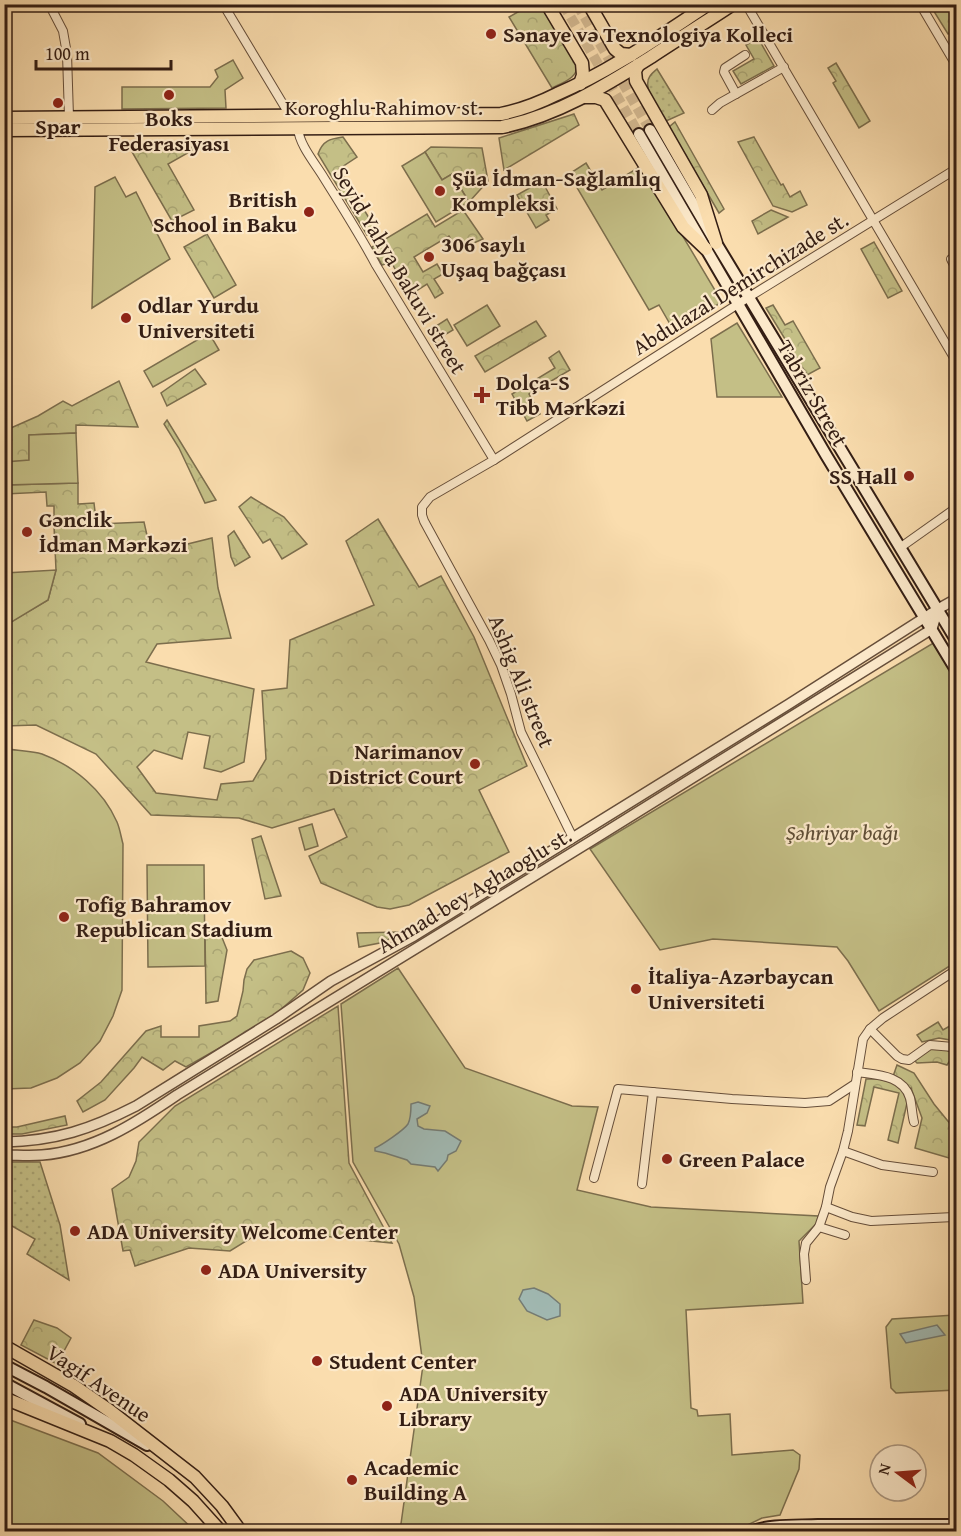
<svg xmlns="http://www.w3.org/2000/svg" width="961" height="1536" viewBox="0 0 961 1536" font-family="'Gentium Book Plus',serif">
<style>
.grass{fill:url(#grass-dots);stroke:#7c6e4d;stroke-width:1.5}
.forest{fill:url(#forest-crowns);stroke:#7c6e4d;stroke-width:1.5}
.park{fill:#c4bf86;stroke:#7c6e4d;stroke-width:1.5}
.water{fill:#a1bab4;stroke:#757c74;stroke-width:1.5}
.lines{fill:none;stroke-linecap:round;stroke-linejoin:round}
.secondary-tunnel{stroke:#d2b78f;stroke-width:10;stroke-dasharray:10 5;stroke-linecap:butt}
.minor-casing{stroke:#664e3a;stroke-width:10}
.tertiary-casing{stroke:#664e3a;stroke-width:12}
.secondary-casing{stroke:#341e14;stroke-width:14}
.primary-casing{stroke:#341e14;stroke-width:15}
.minor{stroke:#fce9ca;stroke-width:8}
.tertiary{stroke:#fce9ca;stroke-width:9}
.secondary{stroke:#fce9ca;stroke-width:10}
.primary{stroke:#faddae;stroke-width:12}
.poi-dot{fill:#8f2418;stroke:#fce9ca;stroke-width:2}
.labels{text-anchor:middle;stroke-width:4.5;stroke-linejoin:round;paint-order:stroke}
.poi-label{font-size:22px;font-weight:bold;fill:#341e14;stroke:#fce9ca;text-anchor:start}
.street-label{font-size:22px;fill:#341e14;stroke:#fce9ca}
.park-label{font-size:22px;font-style:italic;fill:#5f4e36;stroke:#fce9ca}
</style>
<defs>
<pattern id="grass-dots" width="8" height="8" patternUnits="userSpaceOnUse" patternTransform="scale(1.5)"><rect width="8" height="8" fill="#c4bf86"/><path d="M2 2h.1M6 6h.1" fill="none" stroke="#a9a473" stroke-width="1.8" stroke-linecap="round"/></pattern>
<pattern id="forest-crowns" width="20" height="18" patternUnits="userSpaceOnUse" patternTransform="scale(1.5)"><rect width="20" height="18" fill="#c4bf86"/><path d="M2 6a3 3 0 1 1 6 0M12 15a3 3 0 1 1 6 0" fill="none" stroke="#a9a473"/></pattern>
</defs>
<rect width="100%" height="100%" fill="#faddae"/>
<filter id="stains"><feTurbulence type="fractalNoise" baseFrequency=".00333" numOctaves="4"/><feColorMatrix values="0 0 0 0 .2 0 0 0 0 .09 0 0 0 0 .02 0 0 0 .5 -.17"/></filter>
<radialGradient id="worn" r=".72"><stop offset=".6" stop-color="#630" stop-opacity="0"/><stop offset="1" stop-color="#630" stop-opacity=".3"/></radialGradient>
<g class="grass">
<path d="M657,69L684,113L666,121C660,111 641,88 650,76C652,73 655,71 657,69Z"/>
<path d="M5,1162H40L60,1225L69,1280L27,1254L35,1239L5,1222Z"/>
</g>
<g class="forest">
<path d="M530,5H542L578,63C578,78 564,82 552,88L509,17Z"/>
<path d="M930,5H956V29L948,34Z"/>
<path d="M758,38L774,66L741,84L733,71L754,59L746,45Z"/>
<path d="M836,63L870,121L859,128L833,83L836,81L828,68Z"/>
<path d="M574,114L579,125L504,170L499,138Z"/>
<path d="M675,122L724,209L719,213L669,127Z"/>
<path d="M343,137L357,157L339,169L377,231L367,235L318,154C323,140 330,139 343,137Z"/>
<path d="M754,137L781,185L783,184L790,197L800,191L807,205L792,212L773,206L738,142Z"/>
<path d="M190,143L193,150L168,164L194,210L172,221L128,145Z"/>
<path d="M431,147L482,148L488,181L469,202L452,174L442,180L425,152Z"/>
<path d="M542,181L557,209L546,215L549,220L536,228L517,195Z"/>
<path d="M463,210L483,239L458,250L449,236L414,257L423,272L437,264L443,274L434,279L443,293L435,298L427,284L410,295L391,262L382,265L372,247L427,214L435,227Z"/>
<path d="M771,210L788,217L758,234L752,221Z"/>
<path d="M207,234L236,285L214,298L184,247Z"/>
<path d="M874,242L902,291L888,298L861,249Z"/>
<path d="M773,305L785,325L793,321L820,368L807,375L766,308Z"/>
<path d="M447,319L453,330L436,340L430,330Z"/>
<path d="M536,321L546,336L485,372L475,356Z"/>
<path d="M559,351L570,370L529,394L540,414L527,421L512,394L555,368L549,358Z"/>
<path d="M195,369L206,384L167,406L161,393Z"/>
<path d="M119,381L138,427L76,425V433L29,435V461L5,462L4,431L38,416L63,401L72,406Z"/>
<path d="M167,420L216,500L205,503L179,448L164,424Z"/>
<path d="M78,483V504L94,503L96,520L54,522V506H47L46,492L5,494V485Z"/>
<path d="M251,497L284,517L307,544L282,559L270,539L263,543L239,507Z"/>
<path d="M378,519L419,587L441,576L474,637L527,766L479,790L509,852L409,905L390,909L377,907L321,883L309,856L347,837L334,809L272,828L239,818L151,815L96,754L36,725L5,726V625L48,600L56,570L54,526L144,522L151,553L212,538L218,588L231,638L157,644L146,662L254,689L244,762L221,772L204,768L210,736L188,732L182,759L154,750L137,767L156,793L217,800L221,784L253,781L266,759L262,691L287,688L290,640L374,605L346,541Z"/>
<path d="M234,531L250,557L235,566L231,557L228,536Z"/>
<path d="M261,836L281,896L265,899L252,839Z"/>
<path d="M219,930L227,950L218,1001L206,1003L205,931Z"/>
<path d="M397,932L385,942L359,947L357,933Z"/>
<path d="M291,951L303,958L310,973L303,990L269,1020L186,1067L175,1061L163,1070L142,1057L134,1068L105,1100L83,1112L77,1101L101,1082L146,1031L161,1026V1037H199V1026L230,1021L237,1016L243,991L244,980L247,969L254,960Z"/>
<path d="M338,1006L349,1163L392,1243L264,1230L230,1251L189,1248L135,1266L130,1250L123,1251L112,1189L129,1177L136,1161L139,1142L175,1106Z"/>
<path d="M938,1022L943,1030L955,1023L956,1027V1041L939,1038L922,1042L917,1035Z"/>
<path d="M943,1048L954,1054L947,1065L937,1062L917,1063L913,1059L930,1049Z"/>
<path d="M897,1065L914,1073L934,1104L956,1131V1160L915,1148L922,1118L911,1088L905,1095L907,1103L898,1143L888,1140L899,1093L874,1087L865,1126L857,1125L866,1079H879L891,1082Z"/>
<path d="M65,1116L67,1125L22,1134H5V1127H17Z"/>
<path d="M34,1320L57,1328L71,1338L57,1364L21,1345Z"/>
</g>
<g class="park">
<path d="M233,60L243,78L225,90L226,108L122,109V87H210L218,77L215,70Z"/>
<path d="M425,152L442,180L452,174L469,202L436,222L402,166Z"/>
<path d="M586,163L602,190L641,166L722,302L674,331L659,305L649,310L569,174Z"/>
<path d="M115,177L126,197L136,192L170,259L92,308L95,187Z"/>
<path d="M487,305L500,326L467,346L454,325Z"/>
<path d="M737,323L782,397H717L711,339Z"/>
<path d="M209,333L219,350L153,387L144,371Z"/>
<path d="M76,433L78,483L5,485V462L29,460V435Z"/>
<path d="M56,570L48,600L5,626V573Z"/>
<path d="M935,642L956,680V962L879,1011L848,961L837,947L713,939L660,950L590,849Z"/>
<path d="M9,749C19,751 31,751 42,754C74,766 103,790 117,822C120,829 121,837 123,844L122,990L113,1016L100,1041L80,1063L57,1078L31,1088L5,1089L4,750Z"/>
<path d="M312,824L318,846L305,850L299,828Z"/>
<path d="M147,865H204L205,966L148,967Z"/>
<path d="M398,968L465,1068L572,1106L598,1107L577,1190L651,1207L818,1216L817,1223L799,1241L803,1303L686,1310L691,1408L697,1410L698,1416L730,1414L732,1455L793,1450L800,1455L799,1469L780,1515L762,1518L733,1532L400,1531L423,1365L414,1297L399,1244L353,1162L341,1004Z"/>
<path d="M955,1315L956,1316V1390L896,1393L891,1388L886,1327L892,1319Z"/>
<path d="M5,1418L98,1453L163,1501L195,1531H5Z"/>
</g>
<g class="water">
<path d="M418,1102L430,1106L427,1113L417,1119L418,1126L424,1129L445,1131L461,1141L456,1151L448,1155L447,1160L438,1171L435,1167L411,1164L407,1160L385,1153L375,1151V1148C382,1145 404,1130 408,1124C411,1118 411,1110 411,1104Z"/>
<path d="M534,1288L548,1294L560,1304V1316L547,1320L527,1311L519,1299L523,1290Z"/>
<path d="M937,1325L945,1335L906,1343L900,1334Z"/>
</g>
<g class="lines">
<g class="secondary-tunnel">
<path d="M563,4L639,134"/>
<path d="M577,4L650,130"/>
</g>
<defs>
<g id="minor">
<path d="M49,4L63,31L67,54L69,117"/>
<path d="M223,4L286,109L288,116"/>
<path d="M746,4L956,361"/>
<path d="M920,4L956,65"/>
<path d="M736,94L724,72L725,68L745,55"/>
<path d="M712,110L720,103L784,67"/>
<path d="M298,129C300,146 315,163 324,178C342,207 360,235 376,265L494,460"/>
<path d="M951,259L953,263L956,265"/>
<path d="M901,547L956,508"/>
<path d="M573,838L521,732L511,694L501,665L489,640L424,521L422,515V507L430,497L494,460L749,297L956,169"/>
<path d="M870,1029L897,1056L902,1059L909,1060L930,1045L953,1047"/>
<path d="M857,1072C877,1075 903,1075 910,1098C912,1106 912,1115 914,1122"/>
<path d="M843,1151L882,1165L933,1172"/>
<path d="M594,1178L618,1089L732,1099L805,1103L829,1101L855,1084"/>
<path d="M642,1184L653,1092"/>
<path d="M826,1207L852,1217L871,1221L954,1217"/>
<path d="M819,1227L845,1235"/>
<path d="M806,1280L804,1254L806,1243L819,1227L826,1207L830,1187L843,1151L848,1131L863,1039L870,1029L883,1018L956,970"/>
</g>
<g id="tertiary">
<path d="M4,1142C56,1141 91,1129 136,1106L276,1019L331,981L414,936L789,704L938,609L956,599"/>
<path d="M4,1155C17,1155 30,1156 42,1155C93,1151 136,1123 177,1095L591,841L932,629L938,609"/>
</g>
<g id="secondary">
<path d="M650,130L716,243L956,640"/>
<path d="M639,134L826,455L956,670"/>
<path d="M4,1365L46,1387L147,1445"/>
<path d="M4,1383L80,1424"/>
<path d="M750,1532C770,1524 796,1526 818,1525C864,1525 910,1525 956,1525"/>
</g>
<g id="primary">
<path d="M547,4L582,63L583,75L580,84"/>
<path d="M589,4L615,49L621,54L631,55"/>
<path d="M638,65L635,71L636,81L701,195L716,243"/>
<path d="M585,97H596L605,100L683,227L706,249"/>
<path d="M4,118L501,114C521,110 539,103 557,94C611,71 660,36 709,4"/>
<path d="M4,130L502,127C556,116 605,86 651,57C678,39 706,22 733,4"/>
<path d="M4,1346L74,1386L110,1411L195,1477L222,1506L241,1532"/>
<path d="M4,1398L110,1441L134,1455L169,1480L193,1501L221,1532"/>
</g>
</defs>
<use href="#minor" class="minor-casing"/>
<use href="#tertiary" class="tertiary-casing"/>
<use href="#secondary" class="secondary-casing"/>
<use href="#primary" class="primary-casing"/>
<use href="#minor" class="minor"/>
<use href="#tertiary" class="tertiary"/>
<use href="#secondary" class="secondary"/>
<use href="#primary" class="primary"/>
</g>
<g class="poi-dot">
<circle cx="491" cy="34" r="6"/>
<circle cx="169" cy="95" r="6"/>
<circle cx="58" cy="103" r="6"/>
<circle cx="440" cy="191" r="6"/>
<circle cx="309" cy="212" r="6"/>
<circle cx="429" cy="257" r="6"/>
<circle cx="126" cy="318" r="6"/>
<path d="M479 386h6v6h6v6h-6v6h-6v-6h-6v-6h6z"/>
<circle cx="909" cy="476" r="6"/>
<circle cx="27" cy="532" r="6"/>
<circle cx="475" cy="764" r="6"/>
<circle cx="64" cy="917" r="6"/>
<circle cx="636" cy="989" r="6"/>
<circle cx="667" cy="1159" r="6"/>
<circle cx="75" cy="1231" r="6"/>
<circle cx="206" cy="1270" r="6"/>
<circle cx="317" cy="1361" r="6"/>
<circle cx="387" cy="1406" r="6"/>
<circle cx="352" cy="1480" r="6"/>
</g>
<g class="labels">
<g class="poi-label">
<text x="503" y="42">Sənaye və Texnologiya Kolleci</text>
<text x="169" y="126" text-anchor="middle">Boks<tspan x="169" dy="25">Federasiyası</tspan></text>
<text x="58" y="134" text-anchor="middle">Spar</text>
<text x="452" y="186">Şüa İdman-Sağlamlıq<tspan x="452" dy="25">Kompleksi</tspan></text>
<text x="297" y="207" text-anchor="end">British<tspan x="297" dy="25">School in Baku</tspan></text>
<text x="441" y="252">306 saylı<tspan x="441" dy="25">Uşaq bağçası</tspan></text>
<text x="138" y="313">Odlar Yurdu<tspan x="138" dy="25">Universiteti</tspan></text>
<text x="496" y="390">Dolça-S<tspan x="496" dy="25">Tibb Mərkəzi</tspan></text>
<text x="897" y="484" text-anchor="end">SS Hall</text>
<text x="39" y="527">Gənclik<tspan x="39" dy="25">İdman Mərkəzi</tspan></text>
<text x="463" y="759" text-anchor="end">Narimanov<tspan x="463" dy="25">District Court</tspan></text>
<text x="76" y="912">Tofig Bahramov<tspan x="76" dy="25">Republican Stadium</tspan></text>
<text x="648" y="984">İtaliya-Azərbaycan<tspan x="648" dy="25">Universiteti</tspan></text>
<text x="679" y="1167">Green Palace</text>
<text x="87" y="1239">ADA University Welcome Center</text>
<text x="218" y="1278">ADA University</text>
<text x="329" y="1369">Student Center</text>
<text x="399" y="1401">ADA University<tspan x="399" dy="25">Library</tspan></text>
<text x="364" y="1475">Academic<tspan x="364" dy="25">Building A</tspan></text>
</g>
<g class="street-label">
<text x="384" y="115">Koroghlu Rahimov st.</text>
<text transform="translate(400 270) rotate(59)" y="8">Seyid Yahya Bakuvi street</text>
<text transform="translate(740 283) rotate(-32)" y="8">Abdulazal Demirchizade st.</text>
<text transform="translate(813 393) rotate(60)" y="8">Tabriz Street</text>
<text transform="translate(522 681) rotate(68)" y="8">Ashig Ali street</text>
<text transform="translate(474 890) rotate(-31)" y="8">Ahmad bey Aghaoglu st.</text>
<text transform="translate(99 1383) rotate(34)" y="8">Vagif Avenue</text>
</g>
<g class="park-label">
<text x="842" y="840">Şəhriyar bağı</text>
</g>
</g>
<rect width="961" height="1536" fill="none" stroke="#faddae" stroke-width="24"/>
<rect x="6" y="6" width="949" height="1524" fill="none" stroke="#341e14" stroke-width="3"/>
<rect x="12" y="12" width="937" height="1512" fill="none" stroke="#341e14" stroke-width="1.5"/>
<g transform="translate(898 1473) rotate(286)"><circle r="28" fill="#fce9ca" stroke="#ac9881" stroke-width="1.5"/>
<path d="M0-4.5L10 22L0 15L-10 22Z" fill="#8f2418"/>
<text y="-9" font-size="16" font-weight="bold" text-anchor="middle" fill="#341e14">N</text>
</g>
<path d="M36 60v9h135v-9" fill="none" stroke="#341e14" stroke-width="3"/>
<text x="45" y="60" font-size="18" fill="#341e14" stroke="#fce9ca" stroke-width="4.5" paint-order="stroke">100 m</text>
<rect width="100%" height="100%" filter="url(#stains)"/>
<rect width="100%" height="100%" fill="url(#worn)"/>
</svg>
